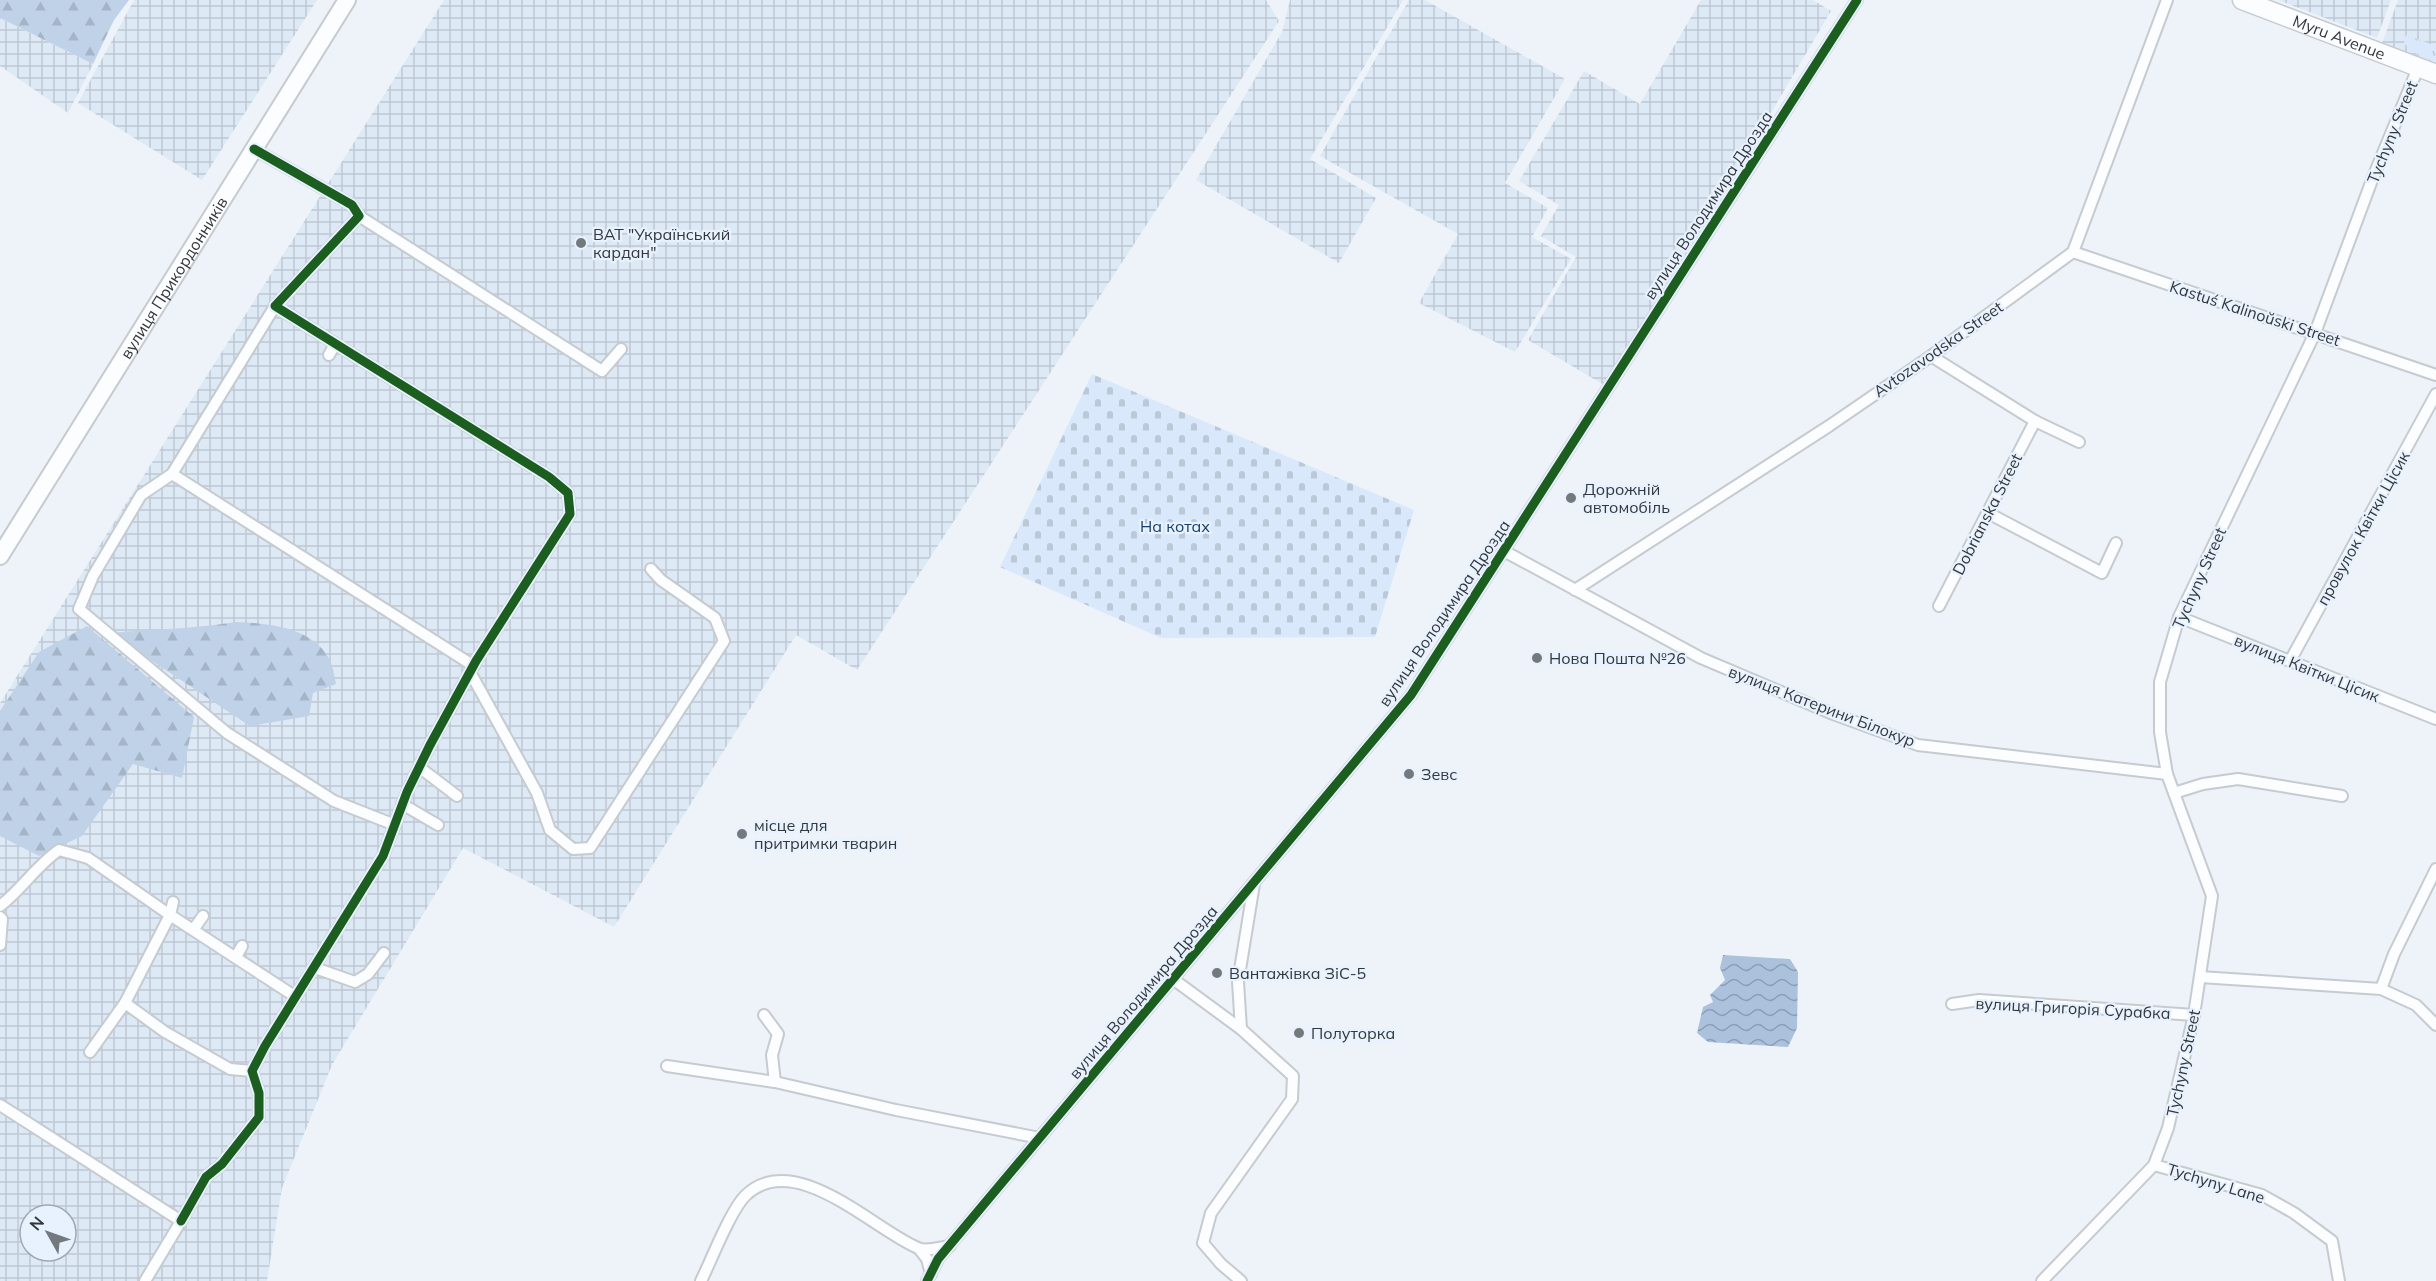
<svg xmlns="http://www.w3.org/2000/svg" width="2436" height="1281" font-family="Mulish,sans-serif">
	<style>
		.industrial { fill: url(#industrial-grid); fill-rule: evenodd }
		.grass { fill: url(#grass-tufts) }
		.forest { fill: url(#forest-firs) }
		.cemetery { fill: url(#cemetery-stones) }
		.water { fill: url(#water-waves) }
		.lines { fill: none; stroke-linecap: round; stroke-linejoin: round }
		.street-casing { stroke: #c6cbd0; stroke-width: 14 }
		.secondary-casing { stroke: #c6cbd0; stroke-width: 20 }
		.primary-casing { stroke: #c6cbd0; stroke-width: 21 }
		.street { stroke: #fcfdfe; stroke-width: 10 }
		.secondary { stroke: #fcfdfe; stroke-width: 16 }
		.primary { stroke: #fcfdfe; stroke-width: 18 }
		.cycleway-casing { stroke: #e8f2fe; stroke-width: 13 }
		.cycleway { stroke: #1b5e20; stroke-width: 9 }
		.poi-dot { fill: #74797e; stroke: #e8f2fe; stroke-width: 2 }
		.labels { text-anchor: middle; stroke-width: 4.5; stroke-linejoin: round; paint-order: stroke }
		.street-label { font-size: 16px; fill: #33373b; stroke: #e8f2fe }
		.poi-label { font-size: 16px; fill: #33373b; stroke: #e8f2fe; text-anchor: start }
		.park-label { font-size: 16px; fill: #18406d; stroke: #e8f2fe }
	</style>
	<defs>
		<pattern id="industrial-grid" width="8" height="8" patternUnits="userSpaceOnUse" patternTransform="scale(1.5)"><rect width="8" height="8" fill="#dee9f6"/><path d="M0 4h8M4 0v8" fill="none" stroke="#bfc8d4"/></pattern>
		<pattern id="grass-tufts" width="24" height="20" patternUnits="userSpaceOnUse" patternTransform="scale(1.5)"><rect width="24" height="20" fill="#d9e9fb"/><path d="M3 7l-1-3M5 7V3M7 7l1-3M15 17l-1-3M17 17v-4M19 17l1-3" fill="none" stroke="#bbc8d8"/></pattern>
		<pattern id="forest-firs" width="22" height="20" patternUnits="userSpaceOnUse" patternTransform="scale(1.5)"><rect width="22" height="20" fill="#bfd2e8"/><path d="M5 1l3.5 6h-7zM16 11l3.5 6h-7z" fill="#a5b5c8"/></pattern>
		<pattern id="cemetery-stones" width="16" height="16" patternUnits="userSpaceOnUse" patternTransform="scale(1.5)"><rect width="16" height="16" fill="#d9e9fb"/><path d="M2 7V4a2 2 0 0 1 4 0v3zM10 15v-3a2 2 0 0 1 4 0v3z" fill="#bbc8d8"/></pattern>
		<pattern id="water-waves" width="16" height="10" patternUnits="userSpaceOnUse" patternTransform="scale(1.5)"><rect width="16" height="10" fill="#abc1dc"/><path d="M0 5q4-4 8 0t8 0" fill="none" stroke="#8c9eb4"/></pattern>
	</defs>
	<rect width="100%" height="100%" fill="#edf3f9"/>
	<g class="industrial">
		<polygon points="134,0 317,0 202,180 78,103"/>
		<path d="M444,0H1266L1279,21L857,670L796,635L614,927L463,848L332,1065L282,1188L267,1281H0V703ZM30,1215H66V1251H30Z"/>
		<polygon points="1290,0 1403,0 1310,159 1376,198 1339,263 1196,180 1282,32"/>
		<polygon points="1409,0 1425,0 1565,79 1505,183 1548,208 1532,237 1571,259 1515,352 1419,303 1458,234 1320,156"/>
		<polygon points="1701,0 1813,0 1831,11 1609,388 1528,340 1576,257 1541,236 1559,205 1519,181 1584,71 1640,104"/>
		<polygon points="2278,0 2391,0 2377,38"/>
		<polygon points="2398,0 2436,0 2436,63 2382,43"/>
		<polygon points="0,18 93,64 68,113 0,66"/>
	</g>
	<polygon class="grass" points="2406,35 2436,46 2436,62 2410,51 2404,42"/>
	<g class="forest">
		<polygon points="0,0 129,0 114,20 93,64 0,18"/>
		<path d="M236,622C266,623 311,627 328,657C333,664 334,676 336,684L313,693L309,716L250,726L110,633C152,629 194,629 236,622Z"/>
		<polygon points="87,626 194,717 182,778 133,764 82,836 39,856 0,836 0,711 39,652"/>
	</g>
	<polygon class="cemetery" points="1092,374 1414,510 1375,637 1161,638 1000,567"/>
	<polygon class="water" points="1723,955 1790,959 1798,972 1797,1028 1788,1047 1708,1042 1697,1033 1703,1007 1713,1002 1710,995 1725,980 1720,968"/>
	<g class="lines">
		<defs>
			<g id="street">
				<polyline points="359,216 602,371 621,349"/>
				<polyline points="2073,252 2436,375"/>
				<polyline points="275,306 172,474 474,666"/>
				<polyline points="329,355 335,344"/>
				<polyline points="1931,356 2035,421 2079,442"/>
				<polyline points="172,474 141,495 93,576 79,609 227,733 334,801 395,825"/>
				<polyline points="1988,513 2102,573 2116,543"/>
				<polyline points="1504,551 1701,658 1833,714 1918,745 2167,774"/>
				<polyline points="1575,590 1829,426 1931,356 2073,252 2167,0"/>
				<polyline points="1939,606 2035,421"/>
				<polyline points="2179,617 2436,719"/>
				<polyline points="2290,661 2436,394"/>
				<polyline points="470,672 537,793 550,830 573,849 590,848 724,641 715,618 661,580 651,569"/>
				<polyline points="419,767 457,796"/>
				<polyline points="2174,793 2203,784 2238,779 2342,796"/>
				<polyline points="402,804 438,825"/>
				<polyline points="173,902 170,915 296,997"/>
				<path d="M0,906C22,889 36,866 59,850L88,858L170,915L125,1003L90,1052"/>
				<polyline points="0,917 2,919 0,945"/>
				<polyline points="193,930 203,916"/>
				<polyline points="236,957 242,946"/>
				<polyline points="315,968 355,982 368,974 384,953"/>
				<polyline points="2200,977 2381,989 2394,954 2436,869"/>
				<polyline points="1173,979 1241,1029 1293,1076 1292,1099 1211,1213 1203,1243 1221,1264 1241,1281"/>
				<polyline points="2381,989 2416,1005 2436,1025"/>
				<polyline points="125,1003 165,1032 230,1069 252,1071"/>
				<polyline points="1952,1004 1979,1000 2194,1015"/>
				<polyline points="764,1015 778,1034 772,1055 775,1082"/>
				<polyline points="1241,1029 1238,982 1254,884"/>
				<polyline points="667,1066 775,1082 896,1110 1040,1138"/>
				<polyline points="0,1105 181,1221 145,1281"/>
				<polyline points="2154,1165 2262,1195 2294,1213 2332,1241 2339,1281"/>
				<polyline points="181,1221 206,1177 222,1164 259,1117 259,1093 252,1071 265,1046 383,856 407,792 430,745 476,661 570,514 568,493 549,477 275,306 359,216 352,205 254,149"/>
				<polyline points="920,1250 927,1259 931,1274"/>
				<path d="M701,1281C711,1261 731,1209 746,1195C795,1149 873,1229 918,1248C926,1252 941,1247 950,1246"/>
				<polyline points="927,1281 938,1259 1411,695 1857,0"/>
				<polyline points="2042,1281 2154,1165 2168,1128 2194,1015 2212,896 2167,774 2160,732 2160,682 2179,617 2315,333 2372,180 2418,68"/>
			</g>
			<g id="secondary">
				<path id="s1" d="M0,556L347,0"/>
			</g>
			<g id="primary">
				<path id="s2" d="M2242,0L2436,74"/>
			</g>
		</defs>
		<use href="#street" class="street-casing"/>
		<use href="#secondary" class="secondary-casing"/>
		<use href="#primary" class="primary-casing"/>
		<use href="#street" class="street"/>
		<use href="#secondary" class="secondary"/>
		<use href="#primary" class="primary"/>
		<defs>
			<g id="cycleway">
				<polyline points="181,1221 206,1177 222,1164 259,1117 259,1093 252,1071 265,1046 383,856 407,792 430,745 476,661 570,514 568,493 549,477 275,306 359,216 352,205 254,149"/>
				<polyline points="927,1281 938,1259 1411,695 1857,0"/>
			</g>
		</defs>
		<use href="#cycleway" class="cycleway-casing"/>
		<use href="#cycleway" class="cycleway"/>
	</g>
	<g class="poi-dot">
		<circle cx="581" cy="243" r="6"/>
		<circle cx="1571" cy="498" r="6"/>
		<circle cx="1537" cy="658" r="6"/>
		<circle cx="1409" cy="774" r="6"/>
		<circle cx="742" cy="834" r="6"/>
		<circle cx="1217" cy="973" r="6"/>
		<circle cx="1299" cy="1033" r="6"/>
	</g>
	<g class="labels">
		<g class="street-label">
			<text dy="6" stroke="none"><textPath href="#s2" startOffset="104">Myru Avenue</textPath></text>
			<text transform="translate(2392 132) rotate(-68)" y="6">Tychyny Street</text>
			<text transform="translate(1708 205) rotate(-57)" y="6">вулиця Володимира Дрозда</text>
			<text dy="6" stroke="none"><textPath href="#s1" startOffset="328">вулиця Прикордонників</textPath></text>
			<text transform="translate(2255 313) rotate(18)" y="6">Kastuś Kalinoŭski Street</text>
			<text transform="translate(1938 349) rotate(-35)" y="6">Avtozavodska Street</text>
			<text transform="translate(1987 514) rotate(-63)" y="6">Dobrianska Street</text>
			<text transform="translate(2363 528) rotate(-61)" y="6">провулок Квітки Цісик</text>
			<text transform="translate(2199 578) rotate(-66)" y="6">Tychyny Street</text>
			<text transform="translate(1444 613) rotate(-56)" y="6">вулиця Володимира Дрозда</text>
			<text transform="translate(2307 668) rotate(22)" y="6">вулиця Квітки Цісик</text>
			<text transform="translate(1822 706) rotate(21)" y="6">вулиця Катерини Білокур</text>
			<text transform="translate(1143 992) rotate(-50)" y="6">вулиця Володимира Дрозда</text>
			<text transform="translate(2073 1008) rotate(3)" y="6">вулиця Григорія Сурабка</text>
			<text transform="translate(2183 1063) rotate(-78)" y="6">Tychyny Street</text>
			<text transform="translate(2216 1183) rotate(17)" y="6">Tychyny Lane</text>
		</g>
		<g class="poi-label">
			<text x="593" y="240">ВАТ "Український<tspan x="593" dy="18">кардан"</tspan></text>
			<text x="1583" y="495">Дорожній<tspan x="1583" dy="18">автомобіль</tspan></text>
			<text x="1549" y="664">Нова Пошта №26</text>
			<text x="1421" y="780">Зевс</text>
			<text x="754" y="831">місце для<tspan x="754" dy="18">притримки тварин</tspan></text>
			<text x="1229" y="979">Вантажівка ЗіС-5</text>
			<text x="1311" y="1039">Полуторка</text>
		</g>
		<g class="park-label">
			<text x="1175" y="532">На котах</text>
		</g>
	</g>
	<g transform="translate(48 1233) rotate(310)"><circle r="28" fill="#e8f2fe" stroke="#a0a7b0" stroke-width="1.5"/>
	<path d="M0-4.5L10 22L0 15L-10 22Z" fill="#74797e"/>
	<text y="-9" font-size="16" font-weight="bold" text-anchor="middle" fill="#33373b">N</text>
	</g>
</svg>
